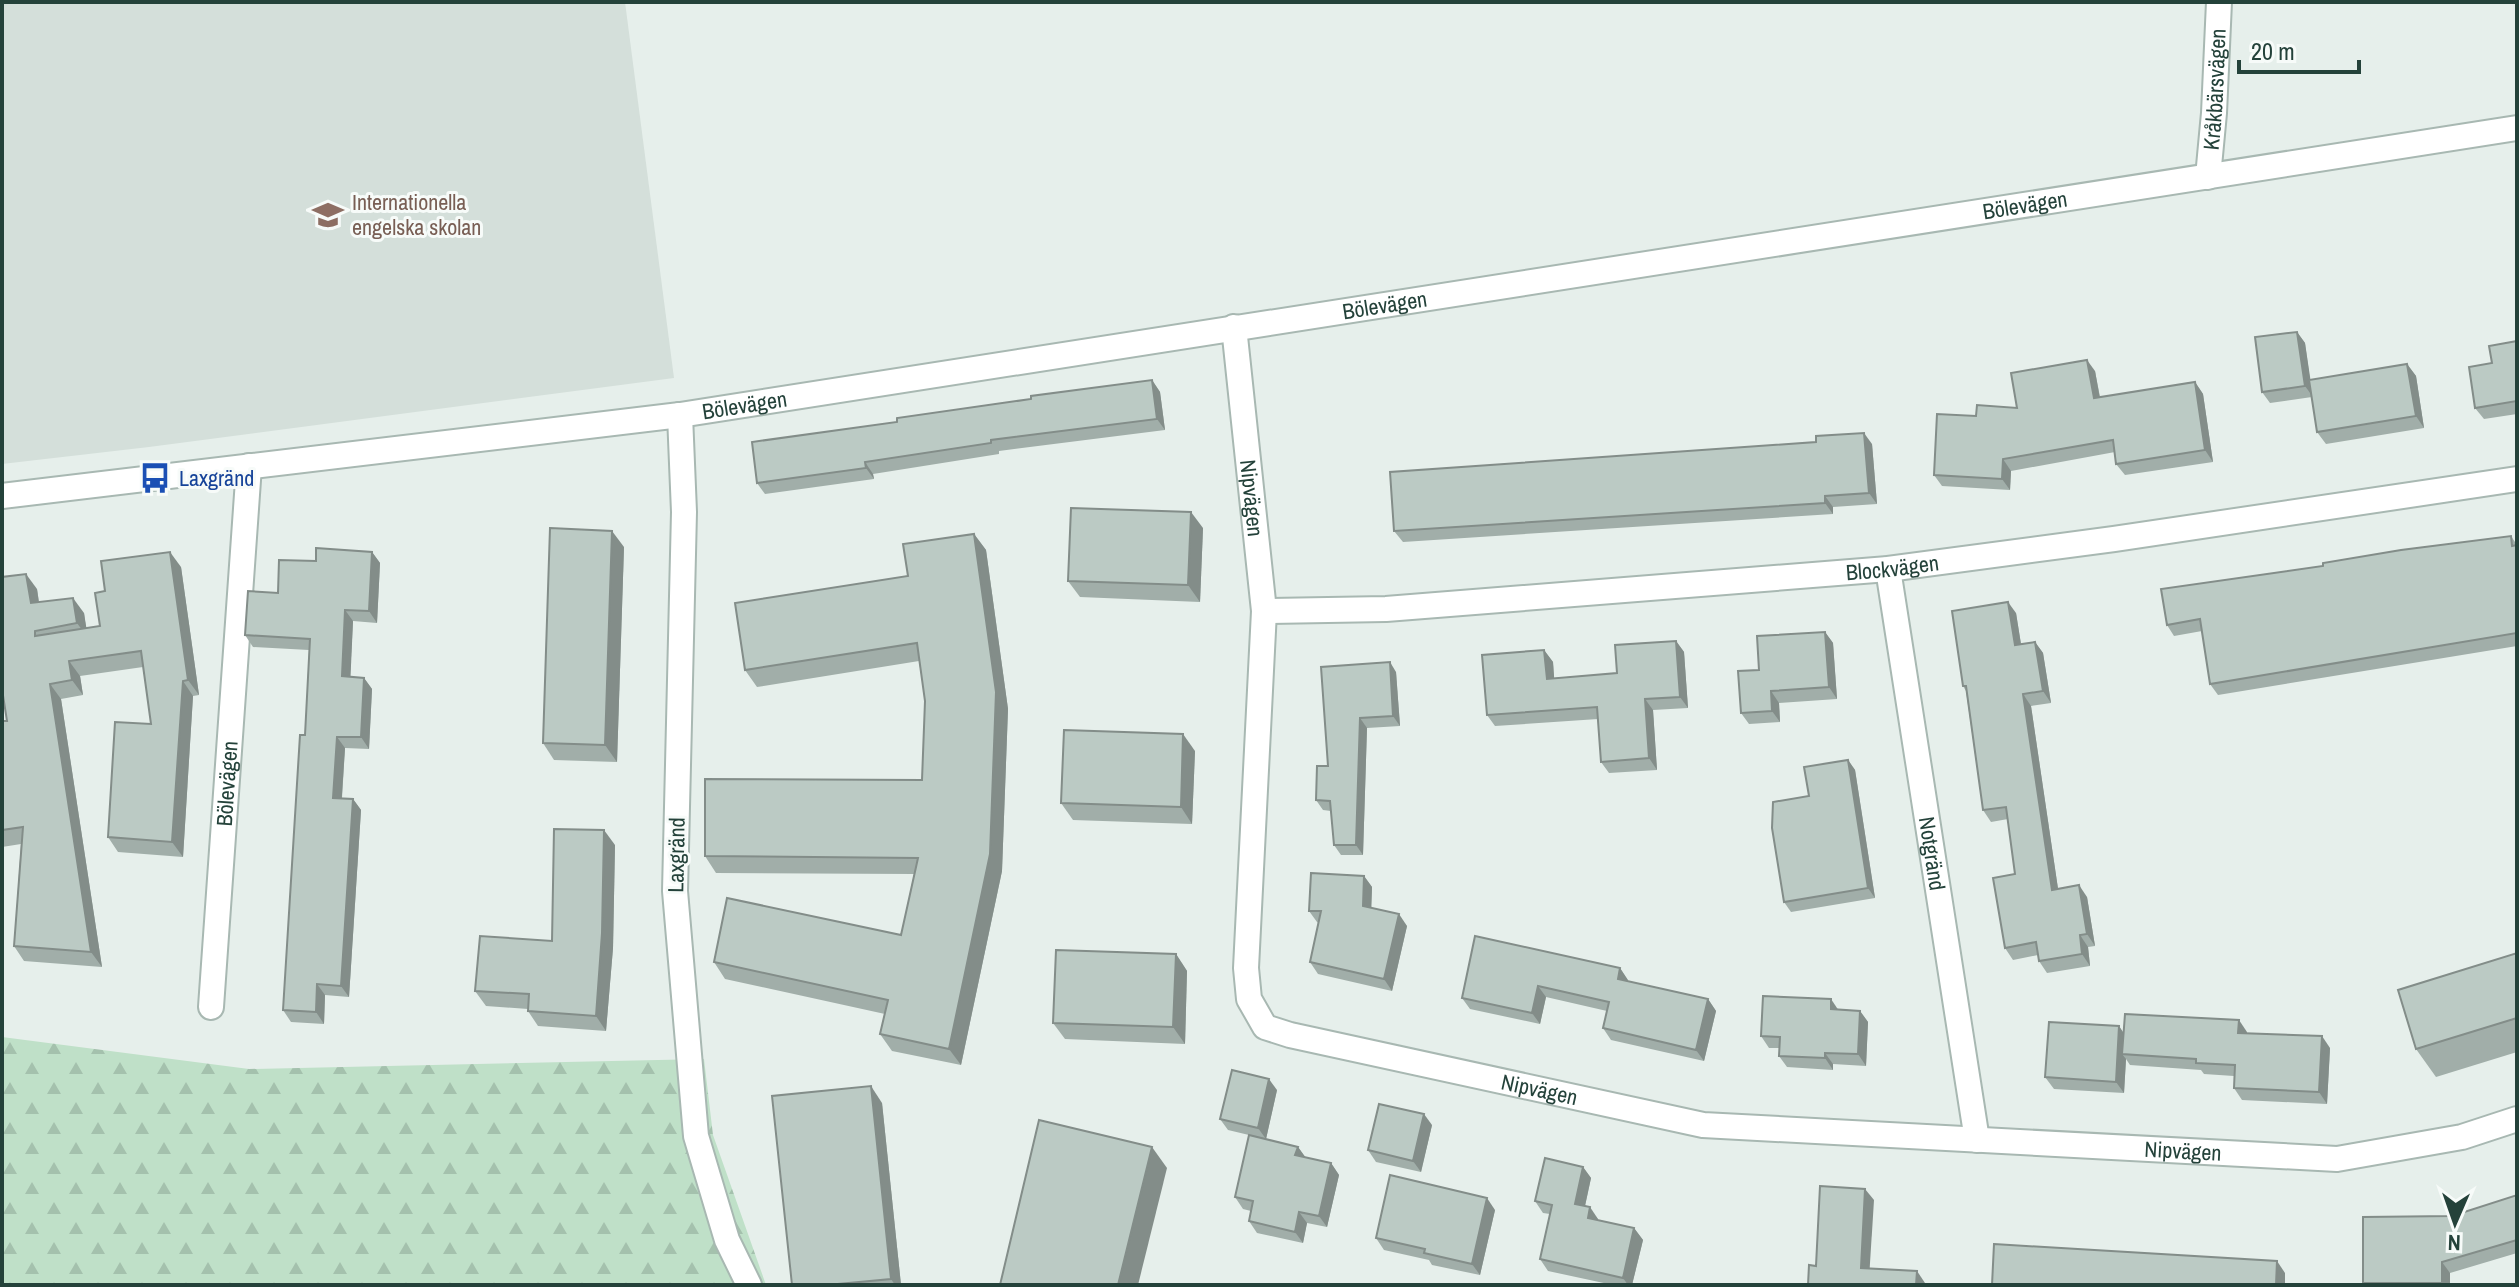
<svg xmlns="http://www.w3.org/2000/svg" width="2519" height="1287" font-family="'Archivo Narrow',sans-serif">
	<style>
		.built { fill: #d4dfda }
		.forest { fill: url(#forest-firs) }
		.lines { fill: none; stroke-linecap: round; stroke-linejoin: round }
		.minor-casing { stroke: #a8b8b2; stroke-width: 28 }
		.tertiary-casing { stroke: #a8b8b2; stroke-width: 28 }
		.minor { stroke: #fff; stroke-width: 24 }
		.tertiary { stroke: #fff; stroke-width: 24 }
		.wall { fill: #a1aea9 }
		.shaded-wall { fill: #838d89 }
		.building { fill: #bbcac4; stroke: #838d89; stroke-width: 2 }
		.labels { text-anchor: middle; stroke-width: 6; stroke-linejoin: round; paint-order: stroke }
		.street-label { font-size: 22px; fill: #24423a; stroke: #f7fbf9 }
		.education-label { font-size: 22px; fill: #785e54; stroke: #f7fbf9; text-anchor: start }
		.transit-label { font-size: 22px; fill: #164399; stroke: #f7fbf9; text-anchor: start }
	</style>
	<defs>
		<pattern id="forest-firs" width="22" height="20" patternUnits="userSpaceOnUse" patternTransform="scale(2)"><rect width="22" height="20" fill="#bfe0c8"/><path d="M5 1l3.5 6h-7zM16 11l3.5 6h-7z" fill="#a4c1ad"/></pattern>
	</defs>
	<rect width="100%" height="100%" fill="#e6efeb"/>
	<polygon class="built" points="2,2 625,2 674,378 149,447 2,464"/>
	<polygon class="forest" points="2,1037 249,1069 704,1059 713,1135 766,1285 2,1285"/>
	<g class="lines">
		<defs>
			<g id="minor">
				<path id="s1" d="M2208,177L2214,113L2219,2"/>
				<path id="s2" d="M1234,327L1264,611L1246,968L1249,999L1265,1027L1290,1035L1703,1125L2337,1159L2462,1137L2517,1119"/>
				<polyline points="680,415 684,512 675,891 696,1136 727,1240 749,1285"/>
				<path id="s3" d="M1888,569L1977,1140"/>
				<path id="s4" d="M1264,611L1386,609L1888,569L2114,539L2517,479"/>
				<path id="s5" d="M211,1007L249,466"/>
			</g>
			<g id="tertiary">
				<path id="s6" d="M2,496L680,415L2517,128"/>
			</g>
		</defs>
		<use href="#minor" class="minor-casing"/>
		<use href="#tertiary" class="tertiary-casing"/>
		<use href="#minor" class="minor"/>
		<use href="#tertiary" class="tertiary"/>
	</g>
	<g class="wall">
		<polygon points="2297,332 2305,343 2310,380 2407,364 2416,376 2424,428 2326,444 2317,432 2312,397 2270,403 2262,392"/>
		<polygon points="2517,341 2517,414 2484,419 2475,408 2492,363"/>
		<polygon points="2095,371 2100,397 2195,382 2203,394 2213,462 2125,475 2116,464 2115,452 2011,471 2010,490 1942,486 1934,475 1976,416 2017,408"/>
		<polygon points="1152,380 1160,392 1165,430 999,451 999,454 873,474 874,479 765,494 757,483 897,422"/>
		<polygon points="1816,442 1872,444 1877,504 1833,507 1833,514 1403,542 1394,531"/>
		<polygon points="1203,528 1200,602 1080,597 1068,581"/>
		<polygon points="974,534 986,550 1008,709 1002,871 961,1065 892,1051 880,1034 885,1014 725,979 714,962 901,935 914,874 716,873 705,856 922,780 925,701 919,661 757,687 745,670 908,576"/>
		<polygon points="2511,536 2517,545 2517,646 2218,695 2210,684 2202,631 2174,636 2167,625 2323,566"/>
		<polygon points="624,547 617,762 554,760 543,743"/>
		<polygon points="372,552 380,563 377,623 353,621 350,677 364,678 372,689 369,749 345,748 342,798 353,799 361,810 349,997 325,995 324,1024 291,1022 283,1010 305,735 309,650 253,647 245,635 278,593 316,561"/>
		<polygon points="181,567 199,695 193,696 183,857 118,852 108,837 151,724 143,667 80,676 83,695 61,699 102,967 24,961 14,946 21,844 2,847 2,721 7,721 37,589 39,602 84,613 86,628 100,626 105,591"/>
		<polygon points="2016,613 2021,644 2035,642 2043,653 2051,703 2031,706 2058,889 2087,897 2095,946 2088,947 2090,966 2047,973 2039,961 2038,955 2013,960 2005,948 2015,874 2008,819 1991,822 1983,810 1966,691 1963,686"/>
		<polygon points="1825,632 1833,643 1837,699 1779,703 1780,722 1749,724 1741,713 1759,670"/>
		<polygon points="1676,641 1684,652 1688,708 1653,710 1657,770 1609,773 1601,762 1598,719 1495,726 1487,715 1544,650 1553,662 1554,678 1617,673"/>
		<polygon points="1321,667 1396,672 1400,726 1367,728 1363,855 1341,855 1334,845 1331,811 1323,810 1316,800 1328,766"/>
		<polygon points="1195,751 1192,824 1073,820 1061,803"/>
		<polygon points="1848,760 1855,770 1875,898 1791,912 1784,902 1809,796"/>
		<polygon points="615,845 613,948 606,1031 538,1026 528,1011 528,1009 486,1006 475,991 552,941"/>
		<polygon points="1364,876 1372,887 1371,908 1407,926 1392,991 1318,974 1310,962 1319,923 1317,922 1309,911"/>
		<polygon points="2517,953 2517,1052 2436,1077 2416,1049"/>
		<polygon points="1176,954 1187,971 1185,1044 1065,1039 1053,1023"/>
		<polygon points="1620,968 1628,981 1708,999 1716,1011 1704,1061 1611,1040 1603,1028 1607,1011 1546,997 1540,1024 1470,1009 1462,998"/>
		<polygon points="1837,1009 1860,1011 1868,1022 1866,1066 1833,1064 1833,1070 1787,1067 1779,1056 1779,1048 1769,1048 1761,1036"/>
		<polygon points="2119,1026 2123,1033 2247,1032 2247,1033 2330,1048 2327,1104 2242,1100 2234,1088 2234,1076 2204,1074 2201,1070 2130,1065 2126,1059 2124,1093 2054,1089 2045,1077"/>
		<polygon points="1277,1090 1266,1139 1298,1147 1305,1157 1331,1163 1339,1175 1327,1227 1307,1223 1303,1243 1257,1233 1249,1221 1251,1211 1243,1209 1235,1197 1249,1135 1228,1130 1220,1119"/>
		<polygon points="882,1103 901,1285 792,1285"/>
		<polygon points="1432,1125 1421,1172 1376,1162 1368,1150"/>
		<polygon points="1583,1167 1591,1178 1585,1206 1598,1219 1598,1220 1634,1228 1643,1240 1632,1285 1613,1285 1548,1271 1540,1259 1550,1214 1543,1213 1535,1201"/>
		<polygon points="2517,1195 2517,1253 2450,1273 2450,1285 2365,1285 2363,1283 2452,1216"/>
		<polygon points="1495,1210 1480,1275 1432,1265 1429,1260 1384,1250 1376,1238"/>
	</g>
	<g class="shaded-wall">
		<polygon points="2297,332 2305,343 2313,397 2305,386"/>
		<polygon points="2087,360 2095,371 2102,410 2094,398"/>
		<polygon points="2407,364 2416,376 2424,428 2416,416"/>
		<polygon points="1152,380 1160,392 1165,430 1157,419"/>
		<polygon points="2195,382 2203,394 2213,462 2205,450"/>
		<polygon points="1864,433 1872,444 1877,504 1869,493"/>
		<polygon points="2003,459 2011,471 2010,490 2002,479"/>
		<polygon points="865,462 873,474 874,479 866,468"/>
		<polygon points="1825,496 1833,507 1833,514 1825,503"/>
		<polygon points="1191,512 1203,528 1200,602 1188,585"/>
		<polygon points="612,531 624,547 617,762 605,745"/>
		<polygon points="974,534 986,550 1008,709 1002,871 961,1065 949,1049"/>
		<polygon points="170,552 181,567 199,695 188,680"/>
		<polygon points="372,552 380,563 377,623 369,611"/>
		<polygon points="26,574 37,589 41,618 31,603"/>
		<polygon points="73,598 84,613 88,638 77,623"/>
		<polygon points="2008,602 2016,613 2023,657 2015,645"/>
		<polygon points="345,610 353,621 350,688 342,676"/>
		<polygon points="1825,632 1833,643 1837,699 1829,687"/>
		<polygon points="1676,641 1684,652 1688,708 1680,697"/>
		<polygon points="2035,642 2043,653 2051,703 2043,691"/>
		<polygon points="1544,650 1553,662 1555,690 1547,679"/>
		<polygon points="69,661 80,676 83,695 72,680"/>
		<polygon points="1390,662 1396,672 1400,726 1393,716"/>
		<polygon points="364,678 372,689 369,749 361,737"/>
		<polygon points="183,681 193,696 183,857 172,842"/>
		<polygon points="50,684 61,699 102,967 91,952"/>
		<polygon points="1771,691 1779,703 1780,722 1772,711"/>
		<polygon points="2023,694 2031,706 2060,902 2052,890"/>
		<polygon points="1645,699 1653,710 1657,770 1649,758"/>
		<polygon points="1360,718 1367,728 1363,855 1356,845"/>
		<polygon points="1183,734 1195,751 1192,824 1181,807"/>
		<polygon points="337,737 345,748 341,809 333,798"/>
		<polygon points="1848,760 1855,770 1875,898 1868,888"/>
		<polygon points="353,799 361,810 349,997 341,986"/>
		<polygon points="604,830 615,845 613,948 606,1031 596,1016"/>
		<polygon points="1364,876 1372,887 1371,918 1363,906"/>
		<polygon points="2079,885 2087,897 2095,946 2087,934"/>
		<polygon points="1399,914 1407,926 1392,991 1384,979"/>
		<polygon points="2080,935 2088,947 2090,966 2082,954"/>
		<polygon points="1176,954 1187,971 1185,1044 1173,1027"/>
		<polygon points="1620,968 1628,980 1626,990 1618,979"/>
		<polygon points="317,984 325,995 324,1024 316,1012"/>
		<polygon points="1538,986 1546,997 1540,1024 1532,1013"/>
		<polygon points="1708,999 1716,1011 1704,1061 1696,1050"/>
		<polygon points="1831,999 1839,1011 1831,1009"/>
		<polygon points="1860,1011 1868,1022 1866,1066 1858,1054"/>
		<polygon points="2239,1020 2247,1032 2246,1044 2238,1033"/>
		<polygon points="2119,1026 2127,1038 2122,1054 2126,1059 2124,1093 2116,1082"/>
		<polygon points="2322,1036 2330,1048 2327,1104 2319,1092"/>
		<polygon points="1825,1053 1833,1064 1833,1070 1825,1058"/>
		<polygon points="1269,1079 1277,1090 1266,1139 1258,1128"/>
		<polygon points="871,1086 882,1103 901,1285 895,1285 891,1279"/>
		<polygon points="1424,1114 1432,1125 1421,1172 1413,1161"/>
		<polygon points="1152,1147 1167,1168 1138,1285 1118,1285"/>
		<polygon points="1298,1147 1306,1158 1295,1155"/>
		<polygon points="1331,1163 1339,1175 1327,1227 1319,1216"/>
		<polygon points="1583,1167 1591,1178 1583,1215 1575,1204"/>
		<polygon points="1865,1189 1874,1200 1869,1279 1861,1268"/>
		<polygon points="1487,1198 1495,1210 1480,1275 1472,1264"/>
		<polygon points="1590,1207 1598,1219 1596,1229 1588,1218"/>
		<polygon points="1299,1212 1307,1223 1303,1243 1295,1232"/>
		<polygon points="1634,1228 1643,1240 1632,1285 1628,1285 1623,1278"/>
		<polygon points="2277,1261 2285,1273 2285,1285 2276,1285"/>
		<polygon points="2442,1262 2450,1273 2450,1285 2444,1285 2442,1283"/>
		<polygon points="1917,1271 1925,1283 1925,1285 1916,1285"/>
	</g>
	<g class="building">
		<polygon points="2297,332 2305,386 2262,392 2255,337"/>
		<polygon points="2517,341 2517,401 2475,408 2469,367 2492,363 2489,346"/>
		<polygon points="2087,360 2094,398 2195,382 2205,450 2116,464 2113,440 2003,459 2002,479 1934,475 1937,414 1976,416 1977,405 2017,408 2011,373"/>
		<polygon points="2407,364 2416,416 2317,432 2309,380"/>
		<polygon points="1152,380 1157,419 991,440 991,443 865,462 866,468 757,483 752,442 897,422 897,418 1031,399 1031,396"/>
		<polygon points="1864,433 1869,493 1825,496 1825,503 1394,531 1390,472 1816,442 1816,436"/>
		<polygon points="1071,508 1191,512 1188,585 1068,581"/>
		<polygon points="550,528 612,531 605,745 543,743"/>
		<polygon points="974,534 996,692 990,854 949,1049 880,1034 888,1000 714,962 727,898 901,935 918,858 705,856 705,779 922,780 925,701 917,643 745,670 735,603 908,576 903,544"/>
		<polygon points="2511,536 2512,546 2517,545 2517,633 2210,684 2200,619 2167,625 2161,589 2323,566 2323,563 2401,550"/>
		<polygon points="316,548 372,552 369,611 345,610 342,676 364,678 361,737 337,737 333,798 353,799 341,986 317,984 316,1012 283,1010 300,735 305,735 310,639 245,635 248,591 278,593 279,560 316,561"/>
		<polygon points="170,552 188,680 183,681 172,842 108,837 115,722 151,724 141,651 69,661 72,680 50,684 91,952 14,946 23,827 2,830 2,721 7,721 2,689 2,577 26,574 31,603 73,598 77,623 35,631 35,636 100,626 95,593 105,591 101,561"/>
		<polygon points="2008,602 2015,645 2035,642 2043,691 2023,694 2052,890 2079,885 2087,934 2080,935 2082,954 2039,961 2036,942 2005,948 1993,878 2015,874 2006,807 1983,810 1966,686 1963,686 1952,611"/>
		<polygon points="1825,632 1829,687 1771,691 1772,711 1741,713 1738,671 1759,670 1757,636"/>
		<polygon points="1676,641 1680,697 1645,699 1649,758 1601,762 1597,707 1487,715 1482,655 1544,650 1547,679 1617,673 1615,645"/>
		<polygon points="1390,662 1393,716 1360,718 1356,845 1334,845 1330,801 1316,800 1317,766 1328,766 1321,667"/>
		<polygon points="1064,730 1183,734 1181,807 1061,803"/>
		<polygon points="1848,760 1868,888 1784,902 1772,828 1773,802 1809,796 1804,767"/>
		<polygon points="554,829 604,830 602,933 596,1016 528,1011 529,994 475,991 480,936 552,941"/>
		<polygon points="1311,873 1364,876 1363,906 1399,914 1384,979 1310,962 1321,911 1309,911"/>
		<polygon points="1475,936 1620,968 1618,979 1708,999 1696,1050 1603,1028 1609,1002 1538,986 1532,1013 1462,998"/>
		<polygon points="1056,950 1176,954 1173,1027 1053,1023"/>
		<polygon points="2517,953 2517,1018 2416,1049 2398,990"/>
		<polygon points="1763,996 1831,999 1831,1009 1860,1011 1858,1054 1825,1053 1825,1058 1779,1056 1780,1037 1761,1036"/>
		<polygon points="2125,1014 2239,1020 2238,1033 2322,1036 2319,1092 2234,1088 2235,1065 2196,1063 2196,1059 2122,1054"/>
		<polygon points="2049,1022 2119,1026 2116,1082 2045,1077"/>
		<polygon points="1232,1070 1269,1079 1258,1128 1220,1119"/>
		<polygon points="871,1086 891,1279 827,1285 792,1285 772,1096"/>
		<polygon points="1379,1104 1424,1114 1413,1161 1368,1150"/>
		<polygon points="1039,1120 1152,1147 1118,1285 1000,1285"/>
		<polygon points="1249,1135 1298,1147 1295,1155 1331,1163 1319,1216 1299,1212 1295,1232 1249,1221 1253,1201 1235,1197"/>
		<polygon points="1545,1158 1583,1167 1575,1204 1590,1207 1588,1218 1634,1228 1623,1278 1540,1259 1552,1205 1535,1201"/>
		<polygon points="1390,1175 1487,1198 1472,1264 1424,1253 1425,1249 1376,1238"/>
		<polygon points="1820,1186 1865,1189 1861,1268 1917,1271 1916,1285 1808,1285 1809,1265 1816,1266"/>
		<polygon points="2517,1195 2517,1240 2442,1262 2442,1283 2363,1283 2363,1217 2452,1216"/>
		<polygon points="1994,1244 2277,1261 2276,1285 1992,1285"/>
	</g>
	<defs>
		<symbol id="school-bare" viewBox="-9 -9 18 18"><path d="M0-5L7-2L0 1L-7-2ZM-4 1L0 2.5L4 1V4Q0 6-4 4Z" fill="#8d6e63" stroke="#f7fbf9" stroke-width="2.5" paint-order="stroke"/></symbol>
		<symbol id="bus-bare" viewBox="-9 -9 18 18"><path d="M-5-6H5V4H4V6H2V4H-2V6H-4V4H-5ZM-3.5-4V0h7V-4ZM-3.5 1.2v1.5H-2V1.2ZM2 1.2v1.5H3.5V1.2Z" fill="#1a4fb4" stroke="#f7fbf9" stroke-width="2.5" paint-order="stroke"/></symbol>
	</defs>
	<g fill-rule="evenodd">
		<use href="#school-bare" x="306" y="193" width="44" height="44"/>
		<use href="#bus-bare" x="133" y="456" width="44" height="44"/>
	</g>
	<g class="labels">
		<g class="street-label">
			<text dy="8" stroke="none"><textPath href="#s1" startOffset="88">Kråkbärsvägen</textPath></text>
			<text dy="8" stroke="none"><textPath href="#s6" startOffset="2044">Bölevägen</textPath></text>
			<text dy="8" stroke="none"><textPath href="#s6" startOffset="1396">Bölevägen</textPath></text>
			<text dy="8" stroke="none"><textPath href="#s6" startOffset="748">Bölevägen</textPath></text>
			<text dy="8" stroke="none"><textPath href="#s2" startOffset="172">Nipvägen</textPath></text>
			<text dy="8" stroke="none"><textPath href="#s4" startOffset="630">Blockvägen</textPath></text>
			<text dy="8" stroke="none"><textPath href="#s5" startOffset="224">Bölevägen</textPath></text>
			<text transform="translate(676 855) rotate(-89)" y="8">Laxgränd</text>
			<text dy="8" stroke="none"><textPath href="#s3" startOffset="288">Notgränd</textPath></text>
			<text dy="8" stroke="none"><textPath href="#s2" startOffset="988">Nipvägen</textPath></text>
			<text dy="8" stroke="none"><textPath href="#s2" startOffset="1636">Nipvägen</textPath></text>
		</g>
		<g class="education-label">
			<text x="352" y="210">Internationella<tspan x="352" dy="25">engelska skolan</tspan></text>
		</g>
		<g class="transit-label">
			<text x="179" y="486">Laxgränd</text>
		</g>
	</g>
	<rect width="2519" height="1287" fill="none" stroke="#24423a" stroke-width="8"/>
	<g transform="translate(2455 1223) rotate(182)" stroke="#f7fbf9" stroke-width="6" paint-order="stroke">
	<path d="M0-6L14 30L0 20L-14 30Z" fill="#24423a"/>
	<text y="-12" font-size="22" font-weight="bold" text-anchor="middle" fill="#24423a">N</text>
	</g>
	<path d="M2239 60v12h120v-12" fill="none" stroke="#24423a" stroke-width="4"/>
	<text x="2251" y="60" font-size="24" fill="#24423a" stroke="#f7fbf9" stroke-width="6" paint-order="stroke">20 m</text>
</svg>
